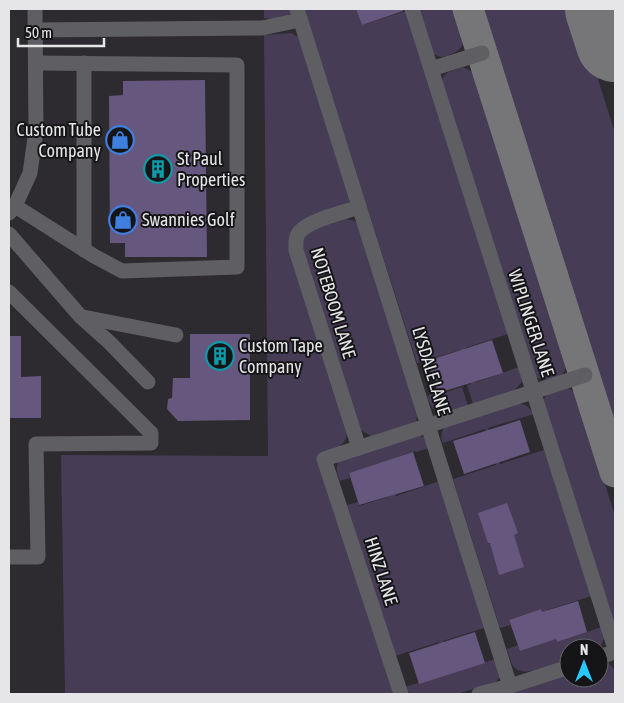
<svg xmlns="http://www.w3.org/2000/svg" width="624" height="703" font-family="'Asap Condensed',sans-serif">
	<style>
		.green { fill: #463c56 }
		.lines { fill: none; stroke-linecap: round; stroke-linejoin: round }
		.taxiway { stroke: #767678; stroke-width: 31 }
		.runway { stroke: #767678; stroke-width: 78 }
		.building { fill: #66577e }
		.minor { stroke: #5f5e62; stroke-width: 15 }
		.labels { text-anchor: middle; stroke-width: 4; stroke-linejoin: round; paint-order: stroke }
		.poi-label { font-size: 18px; fill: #e6e6e8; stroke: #151416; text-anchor: start }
		.street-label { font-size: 18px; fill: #e6e6e8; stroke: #151416 }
	</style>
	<rect width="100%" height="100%" fill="#2d2b2f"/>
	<g class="green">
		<path d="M264,9H291L292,12C286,22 275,19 264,18Z"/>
		<polygon points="304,9 356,9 362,25 406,11 508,334 465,348 476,382 519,367 522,382 514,391 473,404 467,385 471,384 460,350 417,363"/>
		<path d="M417,9H455C460,27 474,47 449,55C442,58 438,57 431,52Z"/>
		<polygon points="478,9 576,9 615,133 615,442"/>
		<path d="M291,33L300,38L350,194L349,202L341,209L296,229L347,430C347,449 334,447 319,453L395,694H65L61,455L268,456L264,35Z"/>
		<path d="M463,67L475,73L567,363C563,382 550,382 534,377L441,83C444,71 453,71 463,67Z"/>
		<path d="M346,219L355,221L361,228L418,413L416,421L410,424L371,436L359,429L301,242C310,227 330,225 346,219Z"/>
		<path d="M462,387L468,406C447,413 436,423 427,396L437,393L438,395Z"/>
		<polygon points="563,387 570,389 577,395 615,516 615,633 543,400 548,393"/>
		<path d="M519,403L527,406L534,414L488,428L500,464L544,450L592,596L547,610L557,642L602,627C604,636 605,641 599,648H569V659C556,663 524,679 514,667C510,662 509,654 507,649L518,645L520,651L552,640L541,609L509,620L510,625L500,628L453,479L496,465L485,429L443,443C440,436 441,432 445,426Z"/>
		<path d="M420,436L426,438L430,448L416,452L415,451L384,462L396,496L440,481L487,627L443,641L453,672L496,659L500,677L496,682L457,694H410L405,687L449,673L439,642L395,656L347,505L358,502L359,506L388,497L378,464L349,473L350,478L340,481C337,474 335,468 339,461Z"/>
		<polygon points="602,662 608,663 615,670 615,694 499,694 569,673 569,678 599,678 599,663"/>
	</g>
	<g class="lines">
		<polyline class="taxiway" points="468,9 615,472"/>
		<polyline class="runway" points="604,9 615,43"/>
	</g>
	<g class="building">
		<polygon points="356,9 403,9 403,11 362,25"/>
		<polygon points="205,80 207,257 125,257 125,243 110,243 109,96 123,95 123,81"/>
		<polygon points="190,334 250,334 250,420 178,421 167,409 168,399 172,398 173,378 190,378"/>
		<polygon points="9,336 21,336 21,377 41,376 41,418 9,418"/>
		<polygon points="492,340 503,373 438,393 427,361"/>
		<polygon points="520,420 530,452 464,474 453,441"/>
		<polygon points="413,452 424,486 359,505 349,473"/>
		<polygon points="507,503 518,533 514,535 524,567 499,575 490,543 488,543 478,513"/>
		<polygon points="578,601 587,632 557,642 556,639 520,651 509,620 541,609 542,612"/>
		<polygon points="475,632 485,663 419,684 409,653"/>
	</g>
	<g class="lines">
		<g class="minor">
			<polyline points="297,9 510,686 569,667"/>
			<polyline points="412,9 615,649"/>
			<polyline points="35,30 262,28 300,20"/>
			<polyline points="431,69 482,53"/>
			<polyline points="15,206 94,256 122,271 237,267 237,65 36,63"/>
			<path d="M359,207C343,213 307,220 298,234C295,239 296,244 296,250L359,448"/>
			<polyline points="9,213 15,206 30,173 36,131 35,9"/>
			<polyline points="9,234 81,317 109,342 148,382"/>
			<polyline points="84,250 84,63"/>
			<polyline points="9,292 151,433 151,443 36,444 38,557 9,557"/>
			<polyline points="83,317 176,335"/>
			<polyline points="599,657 615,652"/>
			<polyline points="401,694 324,459 585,375"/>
			<polyline points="479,694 510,686"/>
		</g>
	</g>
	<defs>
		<symbol id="shop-ring" viewBox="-11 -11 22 22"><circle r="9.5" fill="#151416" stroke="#3f7fe0" stroke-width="1.5"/><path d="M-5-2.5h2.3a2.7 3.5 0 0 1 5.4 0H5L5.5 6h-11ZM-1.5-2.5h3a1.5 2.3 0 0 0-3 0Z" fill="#3f7fe0"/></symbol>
		<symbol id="building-ring" viewBox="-11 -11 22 22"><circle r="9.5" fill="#151416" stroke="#0f9aa8" stroke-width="1.5"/><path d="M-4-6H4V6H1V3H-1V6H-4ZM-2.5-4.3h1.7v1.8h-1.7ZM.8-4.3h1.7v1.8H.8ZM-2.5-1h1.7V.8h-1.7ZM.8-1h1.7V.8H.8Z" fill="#0f9aa8"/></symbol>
	</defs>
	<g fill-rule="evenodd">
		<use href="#shop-ring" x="104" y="124" width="32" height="32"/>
		<use href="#building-ring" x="142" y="153" width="32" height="32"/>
		<use href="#shop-ring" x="107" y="204" width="32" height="32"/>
		<use href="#building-ring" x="204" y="340" width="32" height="32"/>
	</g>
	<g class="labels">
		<g class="poi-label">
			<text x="101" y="136" text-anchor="end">Custom Tube<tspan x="101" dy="21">Company</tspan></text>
			<text x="177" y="165">St Paul<tspan x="177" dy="21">Properties</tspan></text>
			<text x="142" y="226">Swannies Golf</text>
			<text x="239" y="352">Custom Tape<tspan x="239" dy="21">Company</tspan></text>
		</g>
		<g class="street-label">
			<text transform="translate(333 303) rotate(73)" y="6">NOTEBOOM LANE</text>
			<text transform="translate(531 323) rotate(72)" y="6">WIPLINGER LANE</text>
			<text transform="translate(431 371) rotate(73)" y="6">LYSDALE LANE</text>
			<text transform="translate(381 571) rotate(72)" y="6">HINZ LANE</text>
		</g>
	</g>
	<rect width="624" height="703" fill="none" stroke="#e6e6e8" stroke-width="20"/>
	<g transform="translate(584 663)"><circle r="24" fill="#151416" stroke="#69686a"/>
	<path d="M0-4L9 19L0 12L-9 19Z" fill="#28c8ff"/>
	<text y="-8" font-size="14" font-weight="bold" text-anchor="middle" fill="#e6e6e8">N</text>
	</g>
	<path d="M18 38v8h86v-8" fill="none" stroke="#e6e6e8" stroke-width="2.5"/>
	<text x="25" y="38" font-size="15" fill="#e6e6e8" stroke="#151416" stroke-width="4" paint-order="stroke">50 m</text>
</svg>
